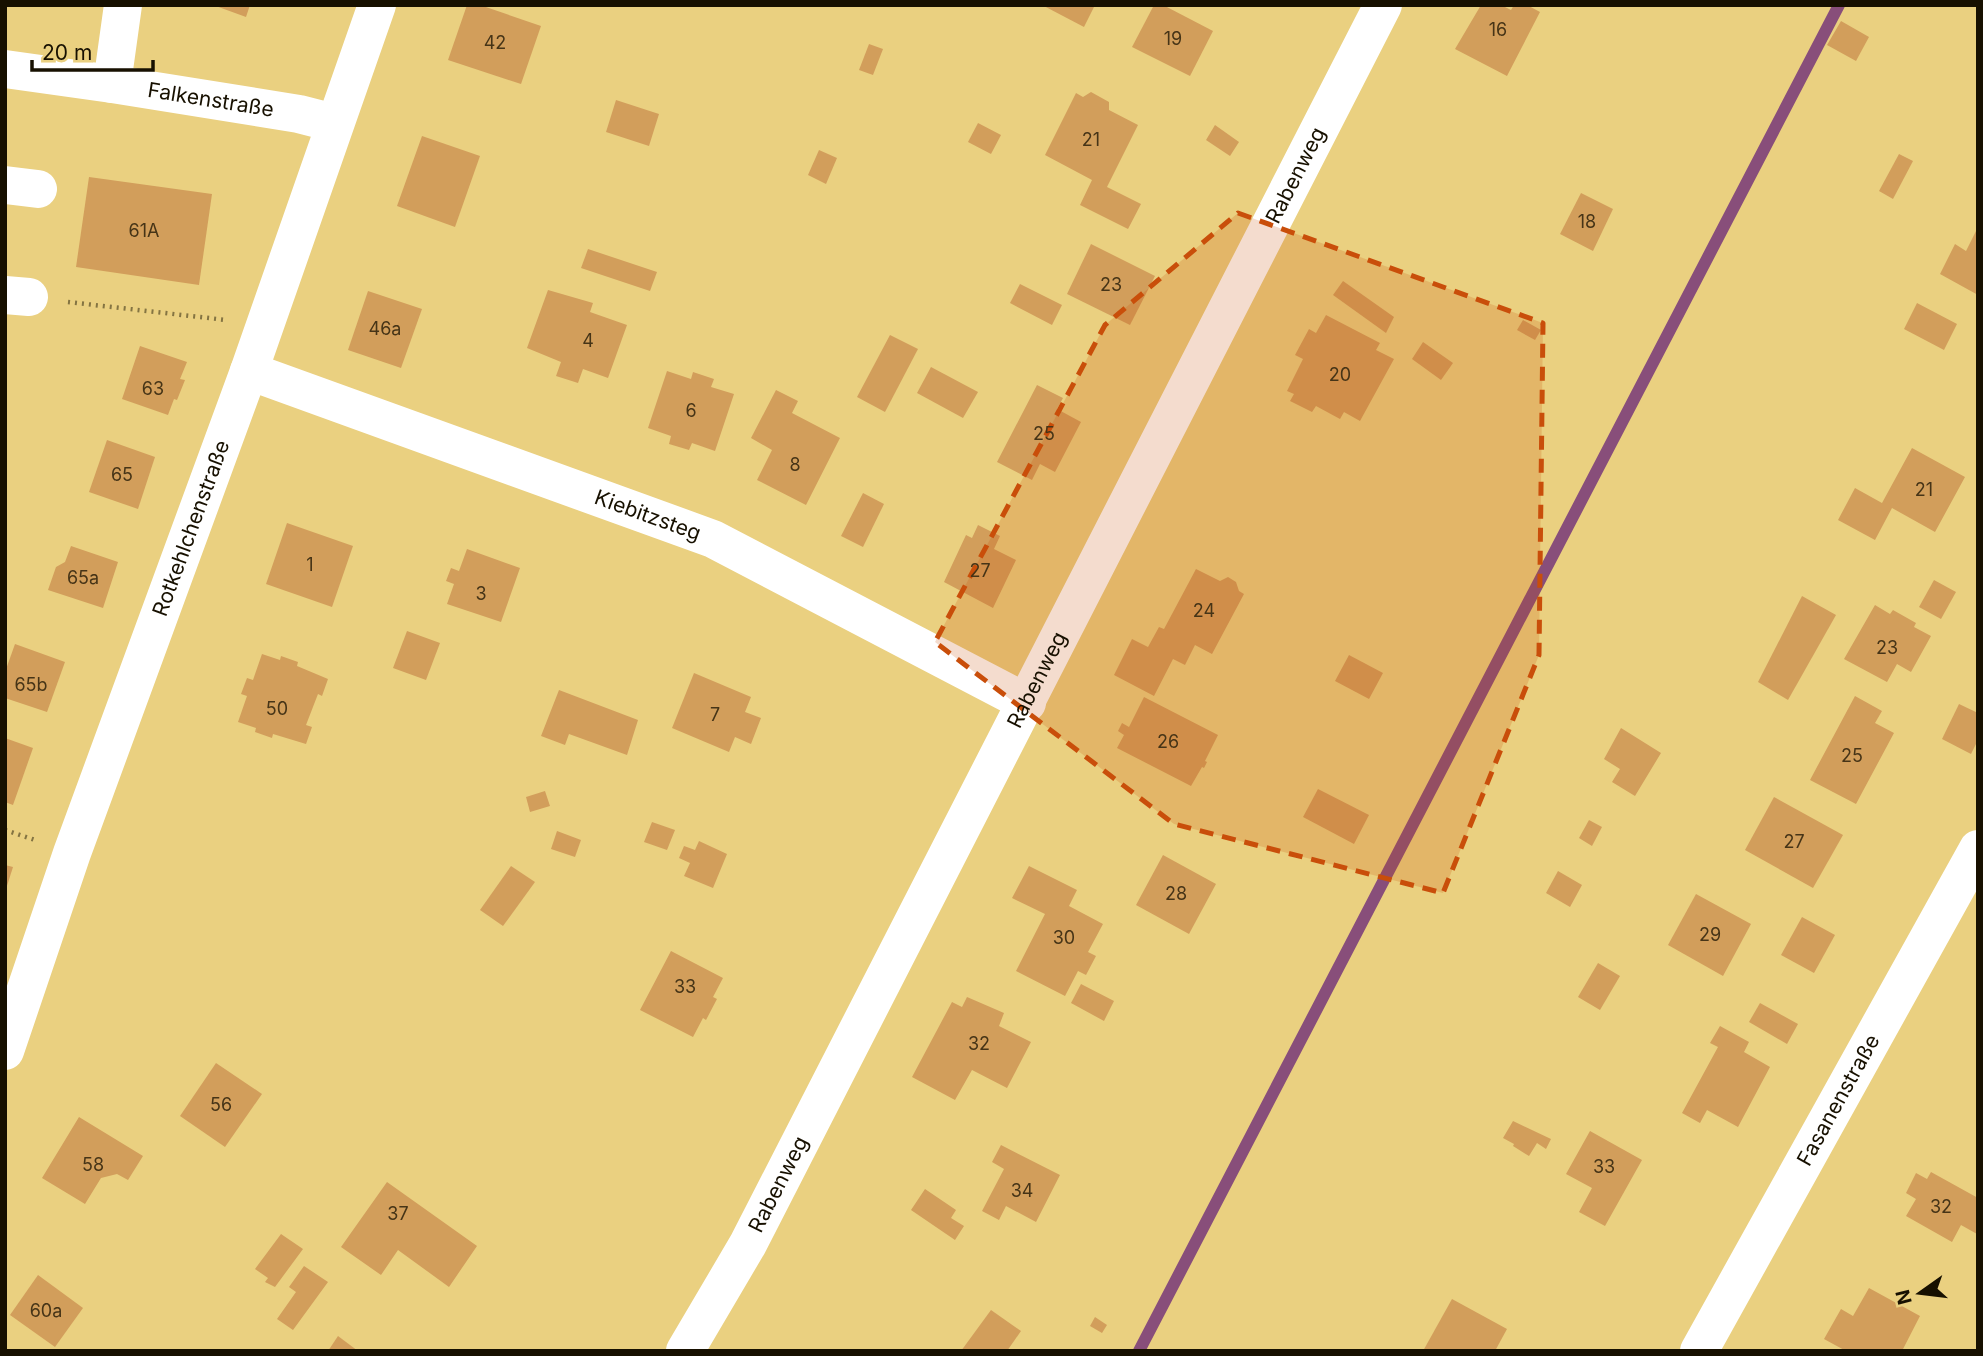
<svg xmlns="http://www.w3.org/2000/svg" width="1983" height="1356" font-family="Inter,sans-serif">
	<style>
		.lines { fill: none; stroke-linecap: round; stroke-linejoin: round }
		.stream { stroke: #884e7a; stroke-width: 12 }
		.building { fill: #d29e5b }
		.path { stroke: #847442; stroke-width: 4.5; stroke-dasharray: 2 5; stroke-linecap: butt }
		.minor { stroke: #fff; stroke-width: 38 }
		.marked { fill: #c94e0a; fill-opacity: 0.2; stroke: #c94e0a; stroke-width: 5; stroke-dasharray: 14 9; stroke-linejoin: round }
		.labels { text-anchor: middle; stroke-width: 5; stroke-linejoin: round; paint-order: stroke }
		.number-label { font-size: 18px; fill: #463417 }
		.street-label { font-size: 21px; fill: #171000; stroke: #ead080 }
	</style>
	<rect width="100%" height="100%" fill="#ead080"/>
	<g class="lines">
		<polyline class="stream" points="1139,1351 1839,5"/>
	</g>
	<g class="building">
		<polygon points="213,5 250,5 246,17"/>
		<polygon points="467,5 480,5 541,26 521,84 448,60"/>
		<polygon points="1042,5 1095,5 1084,27"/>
		<polygon points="1154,5 1163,5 1213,31 1190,76 1132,47"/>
		<polygon points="1481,5 1501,5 1511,10 1514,5 1527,5 1540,12 1507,76 1455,49"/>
		<polygon points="1841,21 1869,37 1856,61 1827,45"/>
		<polygon points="869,44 883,49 873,75 859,70"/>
		<polygon points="1091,92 1109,102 1109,110 1138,125 1107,187 1141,204 1128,229 1080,205 1092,180 1045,155 1076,93 1083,97"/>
		<polygon points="616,100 659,114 649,146 606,132"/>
		<polygon points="978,123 1001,135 991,154 968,142"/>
		<polygon points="1215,125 1239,142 1230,156 1206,140"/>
		<polygon points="422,136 480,156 455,227 397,206"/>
		<polygon points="819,150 837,158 826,184 808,175"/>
		<polygon points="1899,154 1913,161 1893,199 1879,191"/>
		<polygon points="89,177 212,194 199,285 76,267"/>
		<polygon points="1581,193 1613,209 1593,251 1560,234"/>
		<polygon points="1978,227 1978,295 1940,274 1955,244 1966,251"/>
		<polygon points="1091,244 1155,276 1130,325 1067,294"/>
		<polygon points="588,249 657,272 650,291 581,268"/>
		<polygon points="1343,281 1394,317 1386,333 1333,295"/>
		<polygon points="1020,284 1062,305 1052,325 1010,303"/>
		<polygon points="548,290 593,303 590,312 627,325 608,378 583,369 578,383 556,376 561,362 527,348"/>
		<polygon points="368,291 422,309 401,368 348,350"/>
		<polygon points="1917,303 1957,324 1944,350 1904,329"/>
		<polygon points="1326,315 1380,343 1376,350 1394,359 1360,421 1344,412 1340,419 1316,406 1312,412 1290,401 1294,394 1287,391 1303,359 1295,355 1309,329 1316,333"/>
		<polygon points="1523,320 1541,330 1535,340 1517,330"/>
		<polygon points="890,335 918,349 885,412 857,397"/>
		<polygon points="1423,342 1453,363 1441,380 1412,359"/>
		<polygon points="140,346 187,362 180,379 185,380 177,400 174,399 168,415 122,399"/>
		<polygon points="931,367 978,392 963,418 917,393"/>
		<polygon points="667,371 691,379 693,372 714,379 711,387 734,394 715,451 692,443 689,450 669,444 671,436 648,428"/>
		<polygon points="1037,385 1063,398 1057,409 1081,422 1055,472 1040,464 1032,480 997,462"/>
		<polygon points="776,390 798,401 792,413 840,438 806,505 757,480 772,450 751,438"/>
		<polygon points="107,440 155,457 138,509 89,492"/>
		<polygon points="1912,448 1965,477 1935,532 1892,508 1875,540 1838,520 1855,488 1882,503"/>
		<polygon points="863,493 884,504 863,547 841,536"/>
		<polygon points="287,523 353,546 332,607 266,584"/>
		<polygon points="978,525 1000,536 994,549 1016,560 993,608 944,582 966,535 972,538"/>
		<polygon points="71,546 118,562 103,608 48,590 56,567 65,562"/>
		<polygon points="467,549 520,568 501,622 447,604 454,584 446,581 451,568 459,571"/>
		<polygon points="1196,569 1220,581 1228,577 1236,582 1239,591 1244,594 1212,654 1195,645 1185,665 1173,659 1154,696 1114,675 1132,639 1148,647 1159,627 1164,629"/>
		<polygon points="1934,580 1956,592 1941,619 1919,607"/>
		<polygon points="1802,596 1836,615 1788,700 1758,682"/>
		<polygon points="1875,605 1890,614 1893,610 1916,623 1914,627 1931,636 1911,672 1897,664 1887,682 1844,659"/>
		<polygon points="407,631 440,643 426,680 393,668"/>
		<polygon points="15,644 65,662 47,712 5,698 5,672"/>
		<polygon points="262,654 280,660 281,656 298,662 297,666 328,679 322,696 318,694 306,725 312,727 306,744 273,734 272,738 255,732 256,728 238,722 247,696 241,694 247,678 253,680"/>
		<polygon points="1349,655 1383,673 1369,699 1335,681"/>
		<polygon points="694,673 751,697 745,712 761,718 751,744 735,737 729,752 672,728"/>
		<polygon points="559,690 638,720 627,755 569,734 565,745 541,736"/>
		<polygon points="1855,696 1882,711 1875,723 1894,733 1856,804 1810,780"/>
		<polygon points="1144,697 1218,735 1205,761 1207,762 1204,768 1202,767 1191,786 1117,748 1124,735 1118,731 1122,723 1129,727"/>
		<polygon points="1959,704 1978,713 1978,740 1971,754 1942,739"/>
		<polygon points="1621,728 1661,753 1635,796 1612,782 1620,769 1604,759"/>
		<polygon points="5,738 33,748 13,805 5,802"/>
		<polygon points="1318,789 1369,815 1354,844 1303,817"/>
		<polygon points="545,791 550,806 530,812 526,797"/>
		<polygon points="1774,797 1843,835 1813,888 1745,850"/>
		<polygon points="1589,820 1602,827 1592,846 1579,838"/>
		<polygon points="652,822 675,830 667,850 644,842"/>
		<polygon points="557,831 581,840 575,857 551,849"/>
		<polygon points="699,841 727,854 713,888 684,876 690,863 679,858 684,846 695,850"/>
		<polygon points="1163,855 1216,884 1189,934 1136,905"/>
		<polygon points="5,865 13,867 6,889 5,889"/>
		<polygon points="511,866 535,882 503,926 480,910"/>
		<polygon points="1029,866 1077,890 1069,906 1103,924 1088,952 1096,956 1086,975 1078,971 1065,996 1016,971 1045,914 1012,898"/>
		<polygon points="1558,871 1582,885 1570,907 1546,893"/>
		<polygon points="1696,894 1751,924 1723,976 1668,945"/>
		<polygon points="1802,917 1835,935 1814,973 1781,955"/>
		<polygon points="671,951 723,978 713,997 717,999 706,1020 703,1018 693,1037 640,1010"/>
		<polygon points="1598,963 1620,976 1600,1010 1578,997"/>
		<polygon points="1081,984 1114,1001 1104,1021 1071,1003"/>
		<polygon points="967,997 1004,1013 999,1026 1031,1042 1007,1088 972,1070 955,1100 912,1077 952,1002 962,1007"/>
		<polygon points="1760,1003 1798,1024 1787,1044 1749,1022"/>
		<polygon points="1720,1026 1749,1042 1744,1052 1770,1067 1738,1127 1707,1110 1700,1123 1682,1113 1718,1047 1710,1043"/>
		<polygon points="216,1063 262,1094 225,1147 180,1116"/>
		<polygon points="79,1117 143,1156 128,1180 117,1174 101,1178 85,1204 42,1178"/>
		<polygon points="1513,1121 1551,1139 1546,1149 1537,1143 1529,1156 1513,1146 1514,1144 1503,1138"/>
		<polygon points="1590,1131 1642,1160 1605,1226 1579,1212 1592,1188 1566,1174"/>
		<polygon points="1001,1145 1060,1175 1036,1222 1006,1206 999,1220 982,1211 1004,1169 992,1162"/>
		<polygon points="1931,1172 1978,1198 1977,1234 1961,1225 1952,1242 1906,1216 1916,1199 1906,1193 1916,1173 1927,1179"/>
		<polygon points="387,1182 477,1246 449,1287 398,1250 381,1275 341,1247"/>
		<polygon points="925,1189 956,1210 951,1218 964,1226 955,1240 911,1210"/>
		<polygon points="281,1234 303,1249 275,1287 265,1282 268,1278 255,1269"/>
		<polygon points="304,1266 328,1282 293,1330 277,1319 296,1292 289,1287"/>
		<polygon points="38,1275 83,1308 55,1347 10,1315"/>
		<polygon points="1869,1288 1920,1316 1902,1351 1846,1351 1824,1339 1841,1309 1853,1316"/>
		<polygon points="1452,1299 1507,1329 1495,1351 1423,1351"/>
		<polygon points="991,1310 1021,1331 1007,1351 961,1351"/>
		<polygon points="1095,1317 1107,1325 1102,1333 1090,1326"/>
		<polygon points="338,1336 358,1351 328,1351"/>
	</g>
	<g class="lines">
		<g class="path">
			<polyline points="68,302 226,320"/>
			<polyline points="5,830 35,840"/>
		</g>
		<g class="minor">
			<path id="s1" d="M5,69L112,84L299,114L334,123"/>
			<polyline points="112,84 123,5"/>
			<polyline points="5,185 38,189"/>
			<polyline points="5,295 29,297"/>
			<path id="s2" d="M249,371L713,539L1027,703"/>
			<path id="s3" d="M5,1051L72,853L249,371L377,5"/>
			<path id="s4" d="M685,1351L748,1244L1383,5"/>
			<path id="s5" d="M1699,1351L1978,849"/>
		</g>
	</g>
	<path class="marked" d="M1238,213L1543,323L1539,655L1443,893L1174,824L935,642L1105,325Z"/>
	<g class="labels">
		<g class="number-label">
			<text x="1498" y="36">16</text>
			<text x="1173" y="45">19</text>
			<text x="495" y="49">42</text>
			<text x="1091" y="146">21</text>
			<text x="1587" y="228">18</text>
			<text x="144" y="237">61A</text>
			<text x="1111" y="291">23</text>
			<text x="385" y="335">46a</text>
			<text x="588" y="347">4</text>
			<text x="1340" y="381">20</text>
			<text x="153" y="395">63</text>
			<text x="691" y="417">6</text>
			<text x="1044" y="440">25</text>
			<text x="795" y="471">8</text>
			<text x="122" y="481">65</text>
			<text x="1924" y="496">21</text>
			<text x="310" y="571">1</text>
			<text x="980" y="577">27</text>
			<text x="83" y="584">65a</text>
			<text x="481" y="600">3</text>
			<text x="1204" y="617">24</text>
			<text x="1887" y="654">23</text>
			<text x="31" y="691">65b</text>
			<text x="277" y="715">50</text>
			<text x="715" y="721">7</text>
			<text x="1168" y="748">26</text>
			<text x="1852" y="762">25</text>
			<text x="1794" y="848">27</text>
			<text x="1176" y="900">28</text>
			<text x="1710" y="941">29</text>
			<text x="1064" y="944">30</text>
			<text x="685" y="993">33</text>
			<text x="979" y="1050">32</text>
			<text x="221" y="1111">56</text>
			<text x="93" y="1171">58</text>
			<text x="1604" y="1173">33</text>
			<text x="1022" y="1197">34</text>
			<text x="1941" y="1213">32</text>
			<text x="398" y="1220">37</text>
			<text x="46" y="1317">60a</text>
		</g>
		<g class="street-label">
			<text dy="7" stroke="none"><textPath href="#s1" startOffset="208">Falkenstraße</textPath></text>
			<text dy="7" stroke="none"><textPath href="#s4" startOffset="1325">Rabenweg</textPath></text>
			<text dy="7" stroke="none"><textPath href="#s2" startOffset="424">Kiebitzsteg</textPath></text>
			<text dy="7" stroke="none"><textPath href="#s3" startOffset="555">Rotkehlchenstraße</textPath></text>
			<text dy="7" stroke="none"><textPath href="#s4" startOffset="758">Rabenweg</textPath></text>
			<text dy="7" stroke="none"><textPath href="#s5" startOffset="287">Fasanenstraße</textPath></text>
			<text dy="7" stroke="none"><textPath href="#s4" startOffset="191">Rabenweg</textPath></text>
		</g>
	</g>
	<rect width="1983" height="1356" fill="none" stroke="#171000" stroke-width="14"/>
	<g transform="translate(1920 1293) rotate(256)" stroke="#ead080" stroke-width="5" paint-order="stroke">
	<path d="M0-5L12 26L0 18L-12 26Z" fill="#171000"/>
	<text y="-10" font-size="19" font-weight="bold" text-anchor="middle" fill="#171000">N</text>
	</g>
	<path d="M32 60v10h121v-10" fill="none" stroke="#171000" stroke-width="3.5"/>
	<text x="42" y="60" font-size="21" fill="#171000" stroke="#ead080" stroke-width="5" paint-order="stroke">20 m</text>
</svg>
